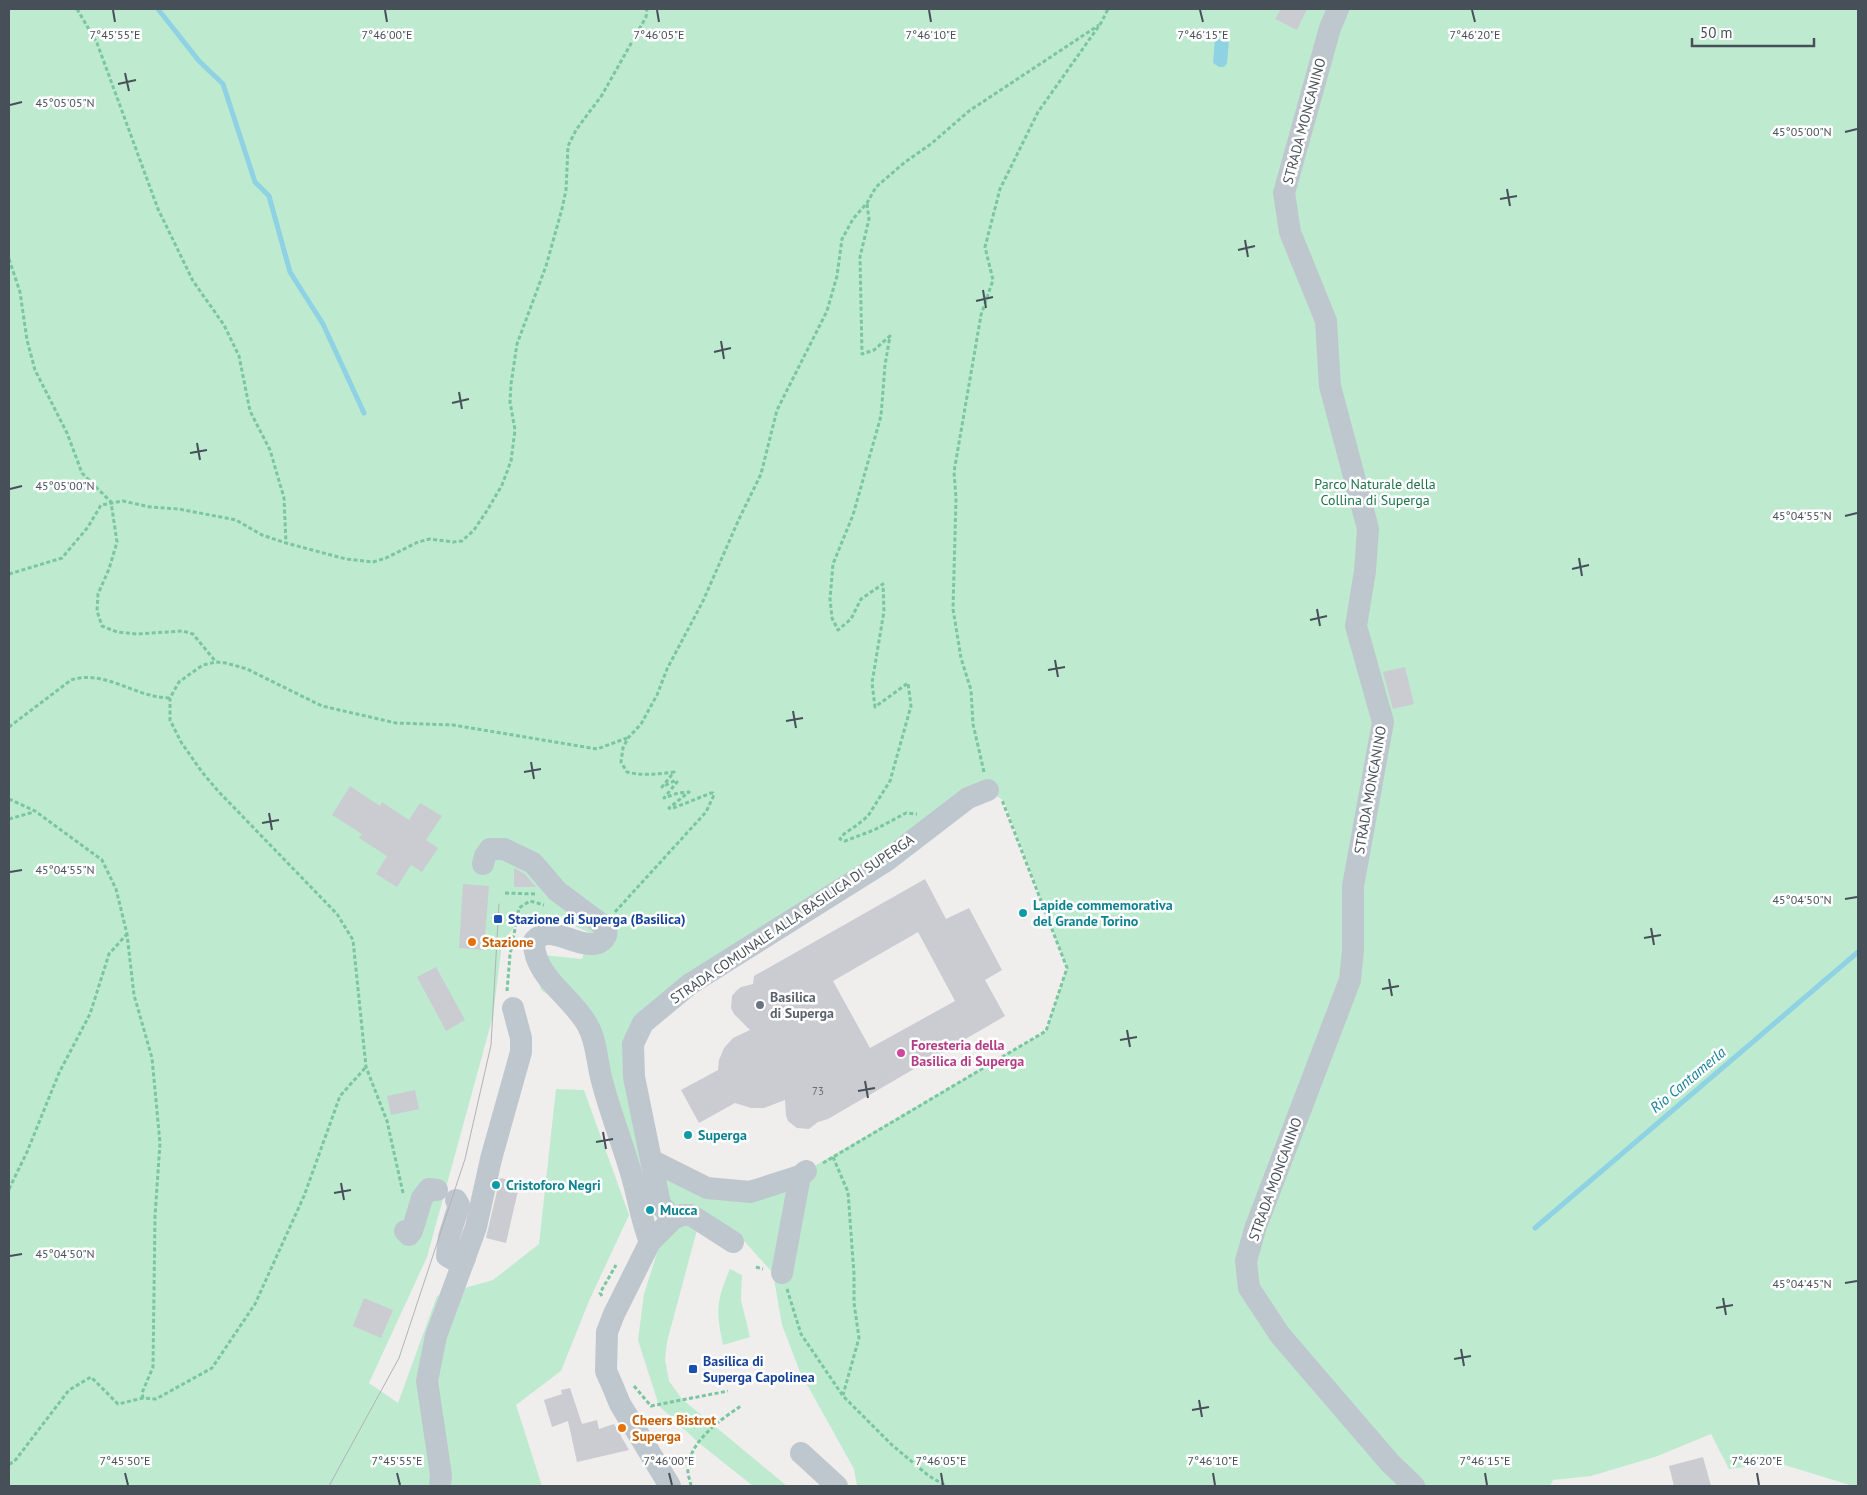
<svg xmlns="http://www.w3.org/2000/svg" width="1867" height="1495" font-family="'PT Sans',sans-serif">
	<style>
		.green { fill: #beebd0; fill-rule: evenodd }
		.water { fill: #8ed2e4 }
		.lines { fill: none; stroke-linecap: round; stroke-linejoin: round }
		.stream { stroke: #8ed2e4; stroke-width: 5 }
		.building { fill: #caccd2; fill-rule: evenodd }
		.path { stroke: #79c6a0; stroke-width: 3; stroke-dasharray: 4 2.5; stroke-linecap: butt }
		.minor { stroke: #bfc7ce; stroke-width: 22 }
		.tram { stroke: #b0b3b7; stroke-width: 1 }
		.ticks { fill: none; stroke: #475059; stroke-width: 2 }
		.culture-dot { fill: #0f9aa8; stroke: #fff; stroke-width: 2 }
		.transit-dot { fill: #1a4fb4; stroke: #fff; stroke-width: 2 }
		.food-dot { fill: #e8710a; stroke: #fff; stroke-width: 2 }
		.worship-dot { fill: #6b7280; stroke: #fff; stroke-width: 2 }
		.hotel-dot { fill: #d1479c; stroke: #fff; stroke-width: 2 }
		.labels { text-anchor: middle; stroke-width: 5; stroke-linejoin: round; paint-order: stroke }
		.number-label { font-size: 11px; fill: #686f77 }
		.street-label { font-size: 14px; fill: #475059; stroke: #fff }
		.park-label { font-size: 14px; fill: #1e7449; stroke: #fff }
		.culture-label { font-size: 14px; font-weight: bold; fill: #0d838f; stroke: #fff; text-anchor: start }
		.transit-label { font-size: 14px; font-weight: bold; fill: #164399; stroke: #fff; text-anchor: start }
		.food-label { font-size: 14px; font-weight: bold; fill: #c56008; stroke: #fff; text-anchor: start }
		.worship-label { font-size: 14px; font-weight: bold; fill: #5b616d; stroke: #fff; text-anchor: start }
		.hotel-label { font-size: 14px; font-weight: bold; fill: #b23c85; stroke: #fff; text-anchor: start }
		.water-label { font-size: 15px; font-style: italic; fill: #17809c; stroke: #fff }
		.ticks-label { font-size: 12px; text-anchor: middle; fill: #475059; stroke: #fff; stroke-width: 5; stroke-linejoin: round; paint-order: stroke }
	</style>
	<rect width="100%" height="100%" fill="#f0eded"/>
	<g class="green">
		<path d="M9,9H1858V1486H1853L1778,1463L1729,1469L1711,1434L1655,1457L1591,1476L1553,1480L1550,1486H857L854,1469L800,1372L782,1325L773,1273L733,1229L697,1230L667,1342L665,1359L669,1381L682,1399L787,1486H753L699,1443L659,1406L638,1340L644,1294L658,1250L657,1218L576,1013L541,990L531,960L543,955L582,959L590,933L568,923L521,917L502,944L493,1016L427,1257L369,1383L398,1403L437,1296L493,1280L539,1244L556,1089L584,1090L629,1215L589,1301L561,1371L516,1405L542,1486H9ZM988,790L1004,801L1067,968L1046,1031L806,1171L707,1188L653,1161L634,1077L643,1023Z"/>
		<path d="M730,1269L742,1275L741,1300L750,1337L723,1345C716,1311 716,1301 730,1269Z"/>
	</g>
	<polygon class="water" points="1215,39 1229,40 1227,63 1224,67 1219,67 1213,63"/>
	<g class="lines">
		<g class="stream">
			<polyline points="158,9 199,61 223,84 255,182 269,196 290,272 323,324 364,413"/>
			<polyline points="1535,1228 1858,952"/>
		</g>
	</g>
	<g class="building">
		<polygon points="1281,9 1307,9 1297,30 1275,19"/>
		<polygon points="1405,667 1414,704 1393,709 1383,672"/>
		<polygon points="350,786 380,806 382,802 409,820 420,803 442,816 426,840 438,848 422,872 411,865 397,887 376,874 387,856 359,838 362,834 332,815"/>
		<polygon points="514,868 525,874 536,887 514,887"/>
		<path d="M925,879L946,919L969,908L1002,970L985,980L1005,1016L828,1119L818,1122L809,1129L797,1128L788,1121L786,1116L785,1100L764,1108H751L735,1103L699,1123L681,1090L718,1070L719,1060L724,1048L733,1038L750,1030L734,1014L731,1008L732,996L736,991L741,987L753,984L754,976ZM918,932L955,1001L870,1048L833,981Z"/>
		<polygon points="463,884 489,886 484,950 459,948"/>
		<polygon points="436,967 465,1020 446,1031 417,977"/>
		<polygon points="415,1090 419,1109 391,1115 387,1096"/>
		<polygon points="500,1178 520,1182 506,1243 486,1238"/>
		<polygon points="364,1298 393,1310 381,1338 353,1326"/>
		<polygon points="570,1388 582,1424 597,1420 599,1429 614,1424 629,1450 577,1462 568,1421 552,1427 544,1400 562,1394 561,1390"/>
		<polygon points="1703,1457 1711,1486 1674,1486 1669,1466"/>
	</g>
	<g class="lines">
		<g class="path">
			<polyline points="77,9 97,43 158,209 193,281 224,325 239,356 250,411 270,450 284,498 286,543"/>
			<polyline points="867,204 869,219 860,257 862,354 874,350 890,336 885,365 881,416 853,515 833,564 830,599 832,618 838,630 851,619 861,599 883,584 884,611 872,683 875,707 908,683 911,706 890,781 868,816 857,825 844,834 840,839 845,841 874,830 906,813 917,814"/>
			<polyline points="9,259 20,292 27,340 35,370 67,433 82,473 111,502 117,542 109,569 98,594 97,611 102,626 117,632 137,634 183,631 193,634 216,662"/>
			<polyline points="9,574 62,558 88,527 101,505 123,501 150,507 179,509 236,520 262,535 286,543 346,559 373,562 386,558 418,542 430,539 453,542 462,541 474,530 488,509 502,485 511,461 515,430 510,402 511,384 517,344 546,266 562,209 566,190 568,146 576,130 602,95 646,17 647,9"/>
			<path d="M9,727L71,680C105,669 136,698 170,698"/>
			<polyline points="984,772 973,724 971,690 961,658 953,609 956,498 954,472 981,315 993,280 985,247 1000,189 1038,112 1101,23 1108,9"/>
			<polyline points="9,799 35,811 102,860 116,889 127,934 134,995 152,1058 160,1143 155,1216 153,1367 142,1393 143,1398 156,1399 212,1368 255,1304 304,1196 340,1096 366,1067"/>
			<polyline points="9,819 34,812"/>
			<polyline points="505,893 535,894"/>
			<path d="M615,912L706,812L714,795L713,793H711L671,809L669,808L689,792L678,793L664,798L677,782L676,780L662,787L674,772C658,774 642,776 627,772L621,762L623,748L628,738L641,724L657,695L667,669L703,601L739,519L761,474L777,410L827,311L837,276L842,239L853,219L867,203L876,187L905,162L931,144L969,111L1099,25"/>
			<polyline points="518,915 527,923"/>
			<polyline points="507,991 510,955 519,908 530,901 544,905"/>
			<polyline points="833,1157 848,1192 854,1274 854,1303 859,1338 843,1395"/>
			<polyline points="823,1163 1046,1031 1067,968 1002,800"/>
			<polyline points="9,1189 27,1152 59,1073 90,1014 109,954 127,934"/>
			<polyline points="403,1193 387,1121 366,1067 353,940 337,914 218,791 202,772 181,742 170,720 170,698 179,682 190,674 203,665 216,662 226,663 247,669 322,706 396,723 453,725 597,749 627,738"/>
			<polyline points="756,1267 763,1269"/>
			<polyline points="787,1289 801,1334 843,1396 892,1445 929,1476 946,1486"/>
			<polyline points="602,1296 600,1293 616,1265"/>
			<polyline points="634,1386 651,1406 728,1391"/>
			<polyline points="9,1464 14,1462 69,1390 91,1377 118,1404 143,1398"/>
			<path d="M691,1486C690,1480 687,1473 688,1467C691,1440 720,1420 741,1406"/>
		</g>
		<g class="minor">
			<polyline points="1338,9 1330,28 1284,193 1290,232 1326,321 1330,386 1368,529 1365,571 1356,626 1383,722 1353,886 1353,949 1350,980 1255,1229 1246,1261 1249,1288 1280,1335 1390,1463 1414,1486"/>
			<path d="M483,864L485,856L490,849H504L533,863L557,891L604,926C606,930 608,933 605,937C594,955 564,933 548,934C542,934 538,937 534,941C533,977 573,997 588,1026C597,1042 597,1064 602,1081C610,1112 622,1142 631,1173C638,1196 641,1220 650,1242"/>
			<polyline points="653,1161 707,1188 750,1192 800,1176 806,1171"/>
			<polyline points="456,1200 459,1205 449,1237 447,1256 454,1260 465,1258"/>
			<polyline points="673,1219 660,1204 634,1077 633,1044 643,1023 690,984 886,861 968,798 988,790"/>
			<polyline points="405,1231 409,1235 412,1231 422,1198 429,1189 437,1190"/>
			<polyline points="782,1273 800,1176"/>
			<polyline points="801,1453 837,1486"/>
			<polyline points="440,1486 441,1475 427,1381 436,1336 476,1227 491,1159 521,1052 521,1038 513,1008"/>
			<polyline points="670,1486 620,1404 613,1387 606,1371 607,1332 614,1314 650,1242 673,1219 682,1215 691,1215 733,1242"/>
		</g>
		<polyline class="tram" points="329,1486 399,1358 465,1159 491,1045 499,904"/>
	</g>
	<path class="ticks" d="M113,10L115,22M385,10L387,22M657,10L659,22M929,10L931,22M1200,10L1203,22M1472,10L1475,22M125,73L129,91M118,84L136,80M10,105L22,102M1845,132L1857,129M1507,189L1510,206M1500,199L1517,196M1245,240L1248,257M1238,250L1255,246M983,290L986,308M976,301L993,297M721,341L724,359M714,352L731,348M459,392L462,409M452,403L469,399M197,443L200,460M190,453L207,450M10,489L22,486M1845,516L1857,513M1579,558L1582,576M1572,569L1589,565M1317,609L1320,626M1310,620L1327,616M1055,660L1058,677M1048,670L1065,667M793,711L796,728M786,721L803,718M531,762L534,779M524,772L541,769M269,813L272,830M262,823L279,820M10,872L22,870M1845,899L1857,897M1651,928L1654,945M1644,938L1661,935M1389,979L1392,996M1382,989L1399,986M1127,1030L1130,1047M1120,1040L1137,1037M865,1081L868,1098M858,1091L875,1088M603,1132L606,1149M596,1142L613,1139M341,1183L344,1200M334,1193L351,1190M10,1256L22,1254M1845,1283L1857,1281M1723,1298L1726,1315M1716,1308L1733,1305M1461,1349L1464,1366M1454,1359L1471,1356M1199,1400L1202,1417M1192,1410L1209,1407M125,1473L128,1485M397,1473L400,1485M669,1473L672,1485M941,1473L943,1485M1213,1473L1215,1485M1485,1473L1487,1485M1757,1473L1759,1485"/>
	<g class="culture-dot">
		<circle cx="1023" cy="913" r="5"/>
		<circle cx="688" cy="1135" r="5"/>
		<circle cx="496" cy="1185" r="5"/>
		<circle cx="650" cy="1210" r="5"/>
	</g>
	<g class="transit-dot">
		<rect x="493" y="914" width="10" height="10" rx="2.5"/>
		<rect x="688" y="1364" width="10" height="10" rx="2.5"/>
	</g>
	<g class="food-dot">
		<circle cx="472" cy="942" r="5"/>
		<circle cx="622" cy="1428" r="5"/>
	</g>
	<circle class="worship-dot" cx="760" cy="1005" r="5"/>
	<circle class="hotel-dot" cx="901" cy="1053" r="5"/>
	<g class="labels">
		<g class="number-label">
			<text x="818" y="1095">73</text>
		</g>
		<g class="street-label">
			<text transform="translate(1304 121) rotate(-75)" y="5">STRADA MONCANINO</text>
			<text transform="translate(1370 790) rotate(-80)" y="5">STRADA MONCANINO</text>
			<text transform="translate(792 919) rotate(-34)" y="5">STRADA COMUNALE ALLA BASILICA DI SUPERGA</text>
			<text transform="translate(1275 1179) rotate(-70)" y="5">STRADA MONCANINO</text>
		</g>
		<g class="park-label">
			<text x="1375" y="489">Parco Naturale della<tspan x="1375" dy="16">Collina di Superga</tspan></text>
		</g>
		<g class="culture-label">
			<text x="1033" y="910">Lapide commemorativa<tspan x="1033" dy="16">del Grande Torino</tspan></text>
			<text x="698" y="1140">Superga</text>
			<text x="506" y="1190">Cristoforo Negri</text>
			<text x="660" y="1215">Mucca</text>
		</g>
		<g class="transit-label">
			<text x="508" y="924">Stazione di Superga (Basilica)</text>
			<text x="703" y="1366">Basilica di<tspan x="703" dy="16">Superga Capolinea</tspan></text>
		</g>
		<g class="food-label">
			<text x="482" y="947">Stazione</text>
			<text x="632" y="1425">Cheers Bistrot<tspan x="632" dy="16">Superga</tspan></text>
		</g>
		<g class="worship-label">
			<text x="770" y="1002">Basilica<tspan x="770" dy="16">di Superga</tspan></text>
		</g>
		<g class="hotel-label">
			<text x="911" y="1050">Foresteria della<tspan x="911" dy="16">Basilica di Superga</tspan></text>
		</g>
		<g class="water-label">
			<text transform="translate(1688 1080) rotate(-40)" y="5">Rio Cantamerla</text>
		</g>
	</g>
	<g class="ticks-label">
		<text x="931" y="39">7°46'10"E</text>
		<text x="115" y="39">7°45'55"E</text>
		<text x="387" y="39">7°46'00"E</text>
		<text x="659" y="39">7°46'05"E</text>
		<text x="1203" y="39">7°46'15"E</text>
		<text x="1475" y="39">7°46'20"E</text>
		<text x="65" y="107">45°05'05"N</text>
		<text x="1802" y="136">45°05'00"N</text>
		<text x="65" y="490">45°05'00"N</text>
		<text x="1802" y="520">45°04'55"N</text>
		<text x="65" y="874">45°04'55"N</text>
		<text x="1802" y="904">45°04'50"N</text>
		<text x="65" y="1258">45°04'50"N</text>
		<text x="1802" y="1288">45°04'45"N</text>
		<text x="125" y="1465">7°45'50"E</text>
		<text x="397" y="1465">7°45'55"E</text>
		<text x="669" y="1465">7°46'00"E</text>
		<text x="941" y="1465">7°46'05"E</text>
		<text x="1213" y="1465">7°46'10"E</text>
		<text x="1485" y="1465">7°46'15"E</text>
		<text x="1757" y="1465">7°46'20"E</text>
	</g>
	<rect width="1867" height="1495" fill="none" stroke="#475059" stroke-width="20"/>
	<path d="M1692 38v8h122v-8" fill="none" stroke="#475059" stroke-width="2.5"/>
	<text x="1700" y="38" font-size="15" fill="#475059" stroke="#ffffff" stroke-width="4" paint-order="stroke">50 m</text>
</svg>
